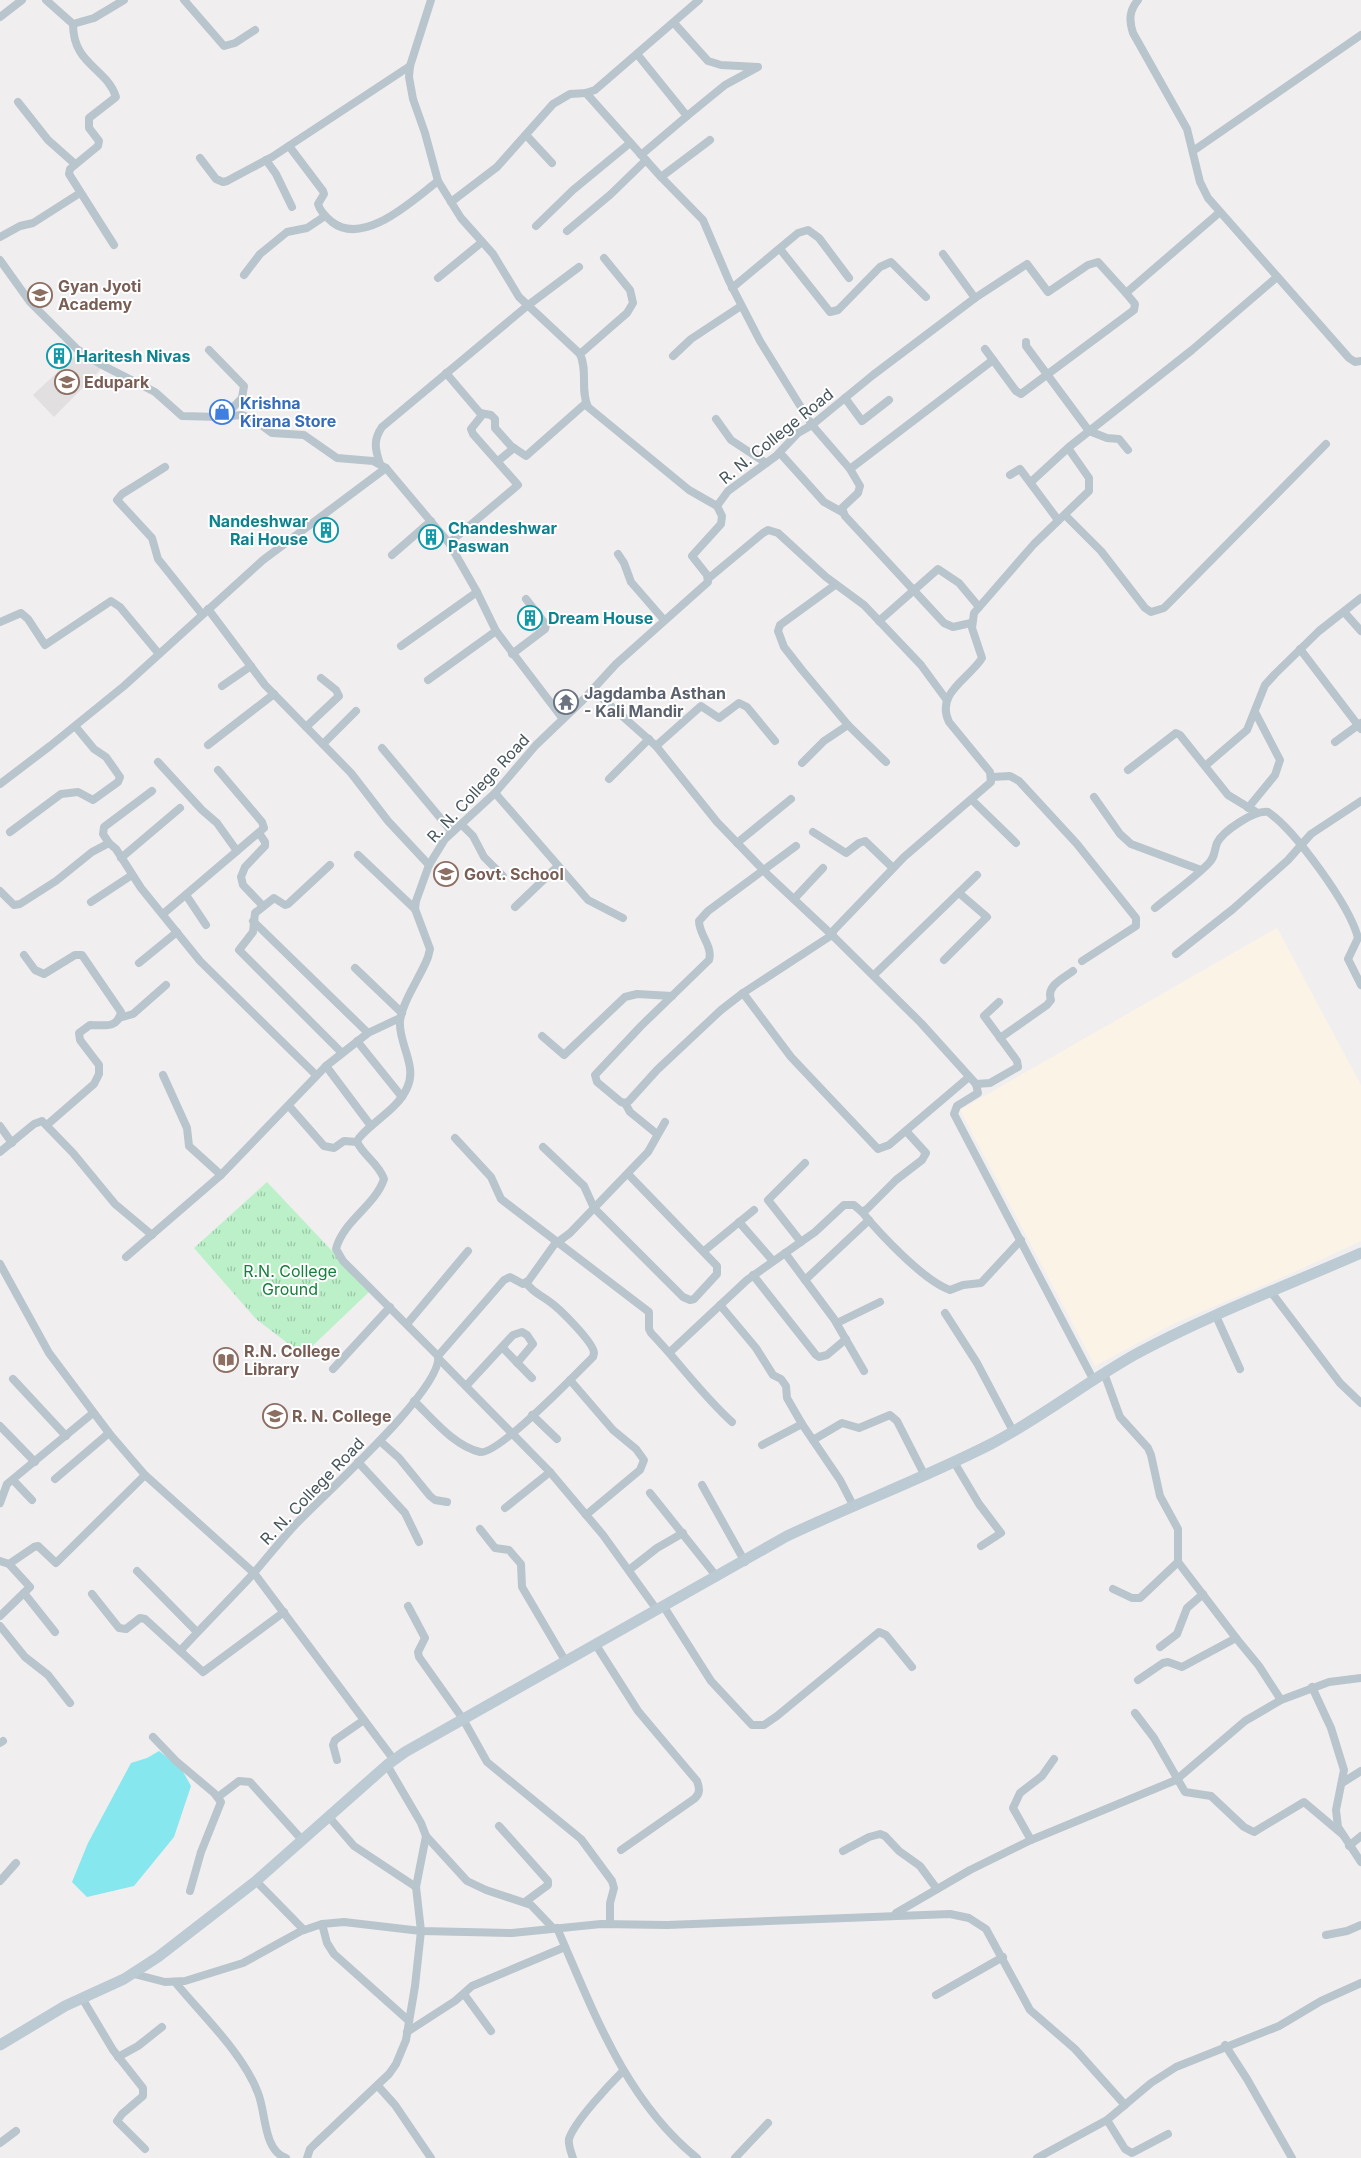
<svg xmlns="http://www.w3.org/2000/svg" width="1361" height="2158" font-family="Inter,sans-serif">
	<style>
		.commercial { fill: #fcf3e7 }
		.education { fill: #e2dfe1 }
		.park { fill: url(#park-tufts) }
		.water { fill: #87e7ee }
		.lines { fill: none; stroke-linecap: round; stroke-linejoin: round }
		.minor { stroke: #b9c5cc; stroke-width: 8 }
		.secondary { stroke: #bbcad3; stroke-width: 11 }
		.labels { text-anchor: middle; stroke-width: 4; stroke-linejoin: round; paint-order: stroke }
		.education-label { font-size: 16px; font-weight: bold; fill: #785e54; stroke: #fff; text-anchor: start }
		.culture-label { font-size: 16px; font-weight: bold; fill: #0d838f; stroke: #fff; text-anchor: start }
		.shop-label { font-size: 16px; font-weight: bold; fill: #366cbe; stroke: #fff; text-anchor: start }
		.street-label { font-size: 16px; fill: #46555c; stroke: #fff }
		.worship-label { font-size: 16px; font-weight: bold; fill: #5b616d; stroke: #fff; text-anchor: start }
		.park-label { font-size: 16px; fill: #14803b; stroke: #fff }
	</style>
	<defs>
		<pattern id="park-tufts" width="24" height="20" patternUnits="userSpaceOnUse" patternTransform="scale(1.25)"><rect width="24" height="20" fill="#bbf0c8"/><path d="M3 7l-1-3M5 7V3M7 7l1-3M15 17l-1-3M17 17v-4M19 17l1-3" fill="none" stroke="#9ac5a6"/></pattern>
	</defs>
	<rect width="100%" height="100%" fill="#f1eeef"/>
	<polygon class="commercial" points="1277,928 1361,1085 1361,1241 1290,1274 1175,1323 1095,1366 960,1110"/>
	<polygon class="education" points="77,354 101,369 54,417 33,395"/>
	<polygon class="park" points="267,1182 370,1291 303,1355 256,1319 194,1248"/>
	<polygon class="water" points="159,1751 181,1768 191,1786 174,1837 134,1886 87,1897 72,1882 88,1843 131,1763 147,1758"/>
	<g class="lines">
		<g class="minor">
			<polyline points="46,0 73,24 94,18 124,0"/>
			<polyline points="184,0 224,46 235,43 255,30"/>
			<path d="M431,0L410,66L409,77L413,99L425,133L438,181L461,218L493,254L519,297L580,354C588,371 580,390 588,407L689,490L717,506"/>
			<path d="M1138,0C1129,11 1129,20 1133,33L1187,129L1200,182L1208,198L1349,358L1355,362L1361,361"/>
			<polyline points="0,17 22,0"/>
			<polyline points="674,23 708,61 721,65 758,67 725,85 687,116"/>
			<path d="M73,24C73,65 106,67 116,97L89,118V128L99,141L98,146L70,169L69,174L114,245"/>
			<polyline points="637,54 687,116 641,155"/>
			<polyline points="586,93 661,177 703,220 729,281 760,341 812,425 850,469 860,486 858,493 842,508 845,516 944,623 953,627 971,623"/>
			<polyline points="18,102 48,140 75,164"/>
			<polyline points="526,135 552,163"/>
			<path d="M289,146L323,191L324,194L318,204C320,211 326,217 332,222C364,247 413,200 438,181"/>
			<polyline points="1193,151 1361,35"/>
			<polyline points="200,158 216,179 223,182 227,181 272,157 410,66"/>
			<polyline points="266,160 276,174 292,207"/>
			<polyline points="661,177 710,140"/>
			<polyline points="451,202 497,167 553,104 570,94 586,93 595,90 699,0"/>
			<polyline points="536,226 573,190 630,143"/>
			<polyline points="567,231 611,194 646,160"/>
			<polyline points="0,237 20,226 33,223 80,193"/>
			<polyline points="780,249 830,312 838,310 880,267 891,262 926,297"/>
			<polyline points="943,254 975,298 1027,264 1048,292 1088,265 1098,262 1126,293"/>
			<polyline points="0,260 30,302 77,349 100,364 155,392 182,416 219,417 242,415 253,419 272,433 304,435 337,458 373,461 386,468 449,543 477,592 496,631 563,719"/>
			<polyline points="244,275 260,254 287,232 307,228 325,216"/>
			<polyline points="438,278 482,242"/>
			<polyline points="732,288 798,233 808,230 819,238 849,278"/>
			<polyline points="1026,342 1026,346 1089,431 1107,438 1119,439 1128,450"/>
			<polyline points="985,349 1016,391 1021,394 1134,310 1135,304 1126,293 1220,212"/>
			<polyline points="209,350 244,386 242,398 224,417"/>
			<polyline points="580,354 627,313 633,303 630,290 604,258"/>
			<polyline points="673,356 691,339 741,306"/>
			<polyline points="446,373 480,413 491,415 495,419 495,428 511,446 526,456 586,403"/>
			<polyline points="845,398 862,421 889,400"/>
			<polyline points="716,419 731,440 766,463"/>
			<path d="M1068,448L1089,478V491L1034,544L974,613L972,628L982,658C969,679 935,693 949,722L990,772L991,782L904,857L834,930L832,935L921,1023L976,1084L978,1093L957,1106L954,1114L1093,1379"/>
			<polyline points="780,453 824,502 842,512"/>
			<polyline points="498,461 514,448"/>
			<path d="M380,464C375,449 373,440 382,427L527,306L579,267"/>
			<polyline points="165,467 122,494 117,500 152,538 158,559 202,614"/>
			<polyline points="850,469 993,360"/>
			<polyline points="1010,475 1020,469 1058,520"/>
			<polyline points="1032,481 1069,447 1192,350 1277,277"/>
			<polyline points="1065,515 1101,551 1145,608 1151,612 1164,608 1326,444"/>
			<polyline points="449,543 518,485 473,434 471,429 483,414"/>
			<polyline points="618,554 624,563 631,582 664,620"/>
			<polyline points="392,555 431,521"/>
			<polyline points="709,578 763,533 768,530 778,533 826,577 864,605 921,665 946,699"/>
			<polyline points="835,585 780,625 778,631 784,647 802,670 848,725 886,762"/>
			<polyline points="208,609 265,685 351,773 388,821 429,865"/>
			<polyline points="1345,613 1361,631"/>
			<polyline points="879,621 938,569 959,583 979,607"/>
			<polyline points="0,622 21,613 28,619 45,645 111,601 120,607 159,654"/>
			<polyline points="401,646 477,592"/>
			<polyline points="1300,649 1361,729"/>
			<polyline points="512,654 545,629 546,625 526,599"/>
			<polyline points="428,680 496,631"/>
			<polyline points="222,686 251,666"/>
			<path d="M593,690L656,746L717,822L769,876L832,935L743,993L721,1010L657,1070L629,1101L625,1103L621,1102L597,1082L595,1075L641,1026L709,960C713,946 699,935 699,921L708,911L796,846"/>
			<polyline points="306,727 339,696 336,690 321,678"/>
			<polyline points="1335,742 1361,723"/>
			<polyline points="323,744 356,711"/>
			<polyline points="208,745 274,694"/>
			<polyline points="656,746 701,706 719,718 739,703 747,707 775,741"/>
			<polyline points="382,748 452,832"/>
			<polyline points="158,762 202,810 217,823 237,851"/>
			<polyline points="802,763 824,741 848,725"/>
			<polyline points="1205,766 1247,730 1265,685 1275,674 1319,631 1361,598"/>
			<polyline points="1128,770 1176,733 1180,735 1228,795 1256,812"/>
			<polyline points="992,777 1010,776 1019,781 1077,844 1136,918 1136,926 1133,928 1082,961"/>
			<polyline points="609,779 649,739"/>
			<polyline points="0,784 50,746 124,686 263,560 386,468"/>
			<polyline points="495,793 588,900 623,918"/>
			<polyline points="1094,797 1120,834 1131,844 1201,870"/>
			<polyline points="972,800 1016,843"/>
			<polyline points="1248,808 1275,775 1280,760 1255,712"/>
			<polyline points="461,824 473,836 484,857 503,876"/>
			<polyline points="10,832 61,794 78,792 93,800 118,782 120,777 106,757 94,749 75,726"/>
			<polyline points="813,832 846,853 859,843 865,841 893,868"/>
			<polyline points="259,833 265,842 265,846 245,867 241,877 243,885 263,906"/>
			<polyline points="109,843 103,834 104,827 152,791"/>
			<polyline points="737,843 791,799"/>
			<polyline points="358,855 415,909"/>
			<polyline points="121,858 180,808"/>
			<polyline points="330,865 288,904 285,905 274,898 255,913 253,932 239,950 342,1053"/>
			<polyline points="0,891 14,905 20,904 56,881 92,852 109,843 116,849 141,888 200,961 316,1075"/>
			<polyline points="186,895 206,925"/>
			<polyline points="794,899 823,868"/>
			<polyline points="91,902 132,875"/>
			<polyline points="515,907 558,866"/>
			<path d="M1155,908C1172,894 1192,880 1208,864C1215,858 1214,851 1217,843C1223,831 1254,810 1268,812C1295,830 1350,906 1358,938L1348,959L1361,985"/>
			<polyline points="163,914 264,828 262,822 218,770"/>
			<polyline points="253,921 368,1033"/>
			<polyline points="1176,954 1233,909 1288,860 1311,834 1361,801"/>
			<path d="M24,955L35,970L44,974L75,955H82L121,1012C118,1029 103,1025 90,1025L79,1033L80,1040L99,1065V1074L94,1084L48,1124"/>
			<polyline points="944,960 987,917 959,893"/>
			<polyline points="139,963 177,932"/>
			<polyline points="355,968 402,1013"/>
			<polyline points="874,975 977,875"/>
			<polyline points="743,993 791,1057 878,1149 889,1145 969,1077"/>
			<polyline points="119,1018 133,1014 166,985"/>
			<polyline points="542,1036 564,1055 625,997 637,994 672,996"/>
			<path d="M1000,1038L1047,1005L1051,1000C1046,986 1062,979 1073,971"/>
			<polyline points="357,1041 402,1097"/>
			<polyline points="326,1066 371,1126"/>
			<polyline points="163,1075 187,1128 189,1146 221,1175"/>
			<polyline points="976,1084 990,1083 1018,1067 1017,1061 984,1016 999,1002"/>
			<polyline points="625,1103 630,1112 657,1134"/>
			<polyline points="289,1106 324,1146 334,1148 344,1141 357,1142"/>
			<polyline points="0,1126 12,1143"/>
			<path d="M455,1138L491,1177L501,1199L649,1312V1329L651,1333C679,1362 702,1395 732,1422"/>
			<polyline points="543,1147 584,1186 594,1208 683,1297 690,1300 694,1299 717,1274 717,1266 628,1174"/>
			<polyline points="0,1152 34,1124 42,1121 73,1153 115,1204 152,1235"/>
			<path d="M862,1212C880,1234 924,1281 950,1290L963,1285L981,1283L1021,1240"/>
			<polyline points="739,1222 773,1261"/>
			<polyline points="801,1242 768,1200 805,1163"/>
			<polyline points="704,1251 754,1210"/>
			<polyline points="785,1253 834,1319 864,1371"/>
			<polyline points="126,1257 221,1175 326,1066 368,1033 400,1018"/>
			<polyline points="0,1264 49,1353 109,1433 145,1475 254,1573 394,1760"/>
			<polyline points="753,1275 816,1355 819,1357 827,1355 846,1339"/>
			<polyline points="805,1280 869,1220"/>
			<polyline points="1271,1292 1340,1383 1361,1403"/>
			<polyline points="720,1305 756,1348 773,1375 781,1379 786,1386 787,1398 802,1424 840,1480 854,1507"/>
			<polyline points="945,1313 977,1363 1013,1431"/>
			<polyline points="1216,1316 1240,1369"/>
			<polyline points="837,1323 880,1302"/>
			<polyline points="407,1324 468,1251"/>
			<polyline points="502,1347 532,1378"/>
			<polyline points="670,1352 747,1280 815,1232 844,1205 854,1205 862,1212 867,1209 896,1180 922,1160 926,1153 906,1131"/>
			<polyline points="438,1356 504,1280 510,1277 523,1284 529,1280 554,1245 570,1233 648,1152 665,1122"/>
			<polyline points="439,1359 550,1472 603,1535 657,1610"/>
			<polyline points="333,1369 390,1307"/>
			<polyline points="1104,1373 1120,1417 1148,1448 1151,1455 1160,1496 1178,1529 1178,1562 1236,1638"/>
			<polyline points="13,1379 66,1436"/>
			<polyline points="570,1380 613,1430 636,1449 644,1460 640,1470 586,1515"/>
			<polyline points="466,1386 513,1335 522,1332 527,1335 533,1344 517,1363"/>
			<path d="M414,1401C433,1419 454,1446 480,1452C497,1456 578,1372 593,1357L594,1353C594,1343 560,1309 550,1302C539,1294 535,1294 526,1283"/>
			<polyline points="532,1415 557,1439"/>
			<polyline points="0,1426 35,1462"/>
			<polyline points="813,1440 842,1423 859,1428 890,1415 897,1421 925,1476"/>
			<polyline points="380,1441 399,1458 430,1496 435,1500 447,1502"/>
			<polyline points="762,1445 802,1424"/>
			<polyline points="358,1462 405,1513 419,1542"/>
			<polyline points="954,1462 979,1504 1001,1533 981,1546"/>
			<polyline points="55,1479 109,1433"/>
			<polyline points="13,1480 32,1500"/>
			<polyline points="702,1485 745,1562"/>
			<polyline points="650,1493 717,1577"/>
			<polyline points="0,1503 7,1484 93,1413"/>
			<polyline points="505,1508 550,1472"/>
			<polyline points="480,1529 495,1548 509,1550 521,1564 522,1587 566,1662"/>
			<polyline points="0,1561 9,1564 34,1547 38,1546 56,1563 145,1475"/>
			<polyline points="629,1570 657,1548 683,1533"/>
			<polyline points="137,1571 197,1632"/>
			<polyline points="1113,1589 1132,1598 1140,1598 1178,1562"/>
			<polyline points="24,1593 55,1632"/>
			<polyline points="92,1594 119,1628 126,1629 140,1618 145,1619 203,1672 284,1612"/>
			<polyline points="408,1606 425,1638 418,1652 419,1657 463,1719 487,1762 581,1839 612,1881 614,1888 610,1903 610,1924"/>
			<polyline points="664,1607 711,1681 752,1725 764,1725 777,1716 879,1632 886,1635 912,1667"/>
			<polyline points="0,1616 30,1587 9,1564"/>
			<polyline points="0,1626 25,1657 48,1675 70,1703"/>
			<path d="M596,1645L638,1711L697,1781C700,1789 700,1794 694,1799L621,1850"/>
			<polyline points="1160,1647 1177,1634 1187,1608 1203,1594"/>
			<path d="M180,1651C204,1625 229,1600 253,1574C267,1558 280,1541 295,1525C320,1498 444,1388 438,1356L343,1261L336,1249C343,1221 375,1206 384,1179C379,1164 364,1156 357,1142L359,1138C374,1120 397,1110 407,1088C418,1066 398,1043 400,1021C402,1002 421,976 428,957L430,949L415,909L416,901L429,865L445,839L495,793L536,745L583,700L616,664L708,582L707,575L692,556L721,524L722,516L717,506L728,491L776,456L798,433L812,425L873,375L975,298"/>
			<polyline points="1138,1680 1163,1663 1168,1662 1182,1667 1236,1638 1259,1666 1281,1700"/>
			<polyline points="1312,1687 1331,1728 1344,1770 1336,1810 1338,1827 1361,1862"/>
			<polyline points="1135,1713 1154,1738 1185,1792 1211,1796 1244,1827 1254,1832 1304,1802 1342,1834"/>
			<polyline points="153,1737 176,1761 214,1793 221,1802 201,1852 190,1891"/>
			<polyline points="0,1743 3,1741"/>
			<polyline points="337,1760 333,1745 335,1740 364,1720"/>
			<polyline points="1342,1783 1361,1771"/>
			<polyline points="218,1797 239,1781 250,1782 303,1841"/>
			<polyline points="329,1817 354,1846 416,1887"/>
			<polyline points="499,1826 548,1881 548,1885 525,1902"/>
			<polyline points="426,1836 467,1881 486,1890 531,1905 553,1928"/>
			<polyline points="1031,1840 1013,1808 1020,1793 1042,1776 1054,1759"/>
			<polyline points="1349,1846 1361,1836"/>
			<polyline points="843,1851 869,1837 880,1834 885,1836 899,1851 920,1866 937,1889"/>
			<polyline points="0,1881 16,1863"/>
			<polyline points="256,1881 304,1930"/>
			<polyline points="896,1913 970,1870 1031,1840 1176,1780 1245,1721 1281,1700 1329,1682 1361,1678"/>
			<polyline points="322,1924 327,1943 334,1954 409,2021"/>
			<path d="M557,1928C593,2010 625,2100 697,2158"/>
			<polyline points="1326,1935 1347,1931 1361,1925"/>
			<polyline points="134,1974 165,1982 185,1981 243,1963 301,1931 322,1924 344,1922 421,1931 512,1933 601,1924 667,1925 950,1914 969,1918 986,1929 1030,2010 1075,2049 1125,2105"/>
			<path d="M175,1982C202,2015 243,2053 258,2093C266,2112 263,2150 286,2158"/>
			<polyline points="464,1994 491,2031"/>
			<polyline points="936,1995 1003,1957"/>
			<polyline points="82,1998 113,2050 143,2088 143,2096 122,2114 117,2121 145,2149"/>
			<polyline points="407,2032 455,2001 472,1986 565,1947"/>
			<polyline points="1225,2045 1247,2079 1292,2158"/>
			<polyline points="118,2057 138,2046 162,2027"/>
			<polyline points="378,2086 395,2105 431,2158"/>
			<polyline points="1107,2120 1125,2149 1132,2153 1168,2134"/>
			<polyline points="0,2143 16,2131"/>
			<polyline points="307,2158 310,2149 316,2143 389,2074 396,2064 406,2040 415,1986 421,1931 416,1887 426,1836 421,1823 387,1765"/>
			<path d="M573,2158C571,2152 568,2145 569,2139C574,2122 610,2084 623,2071"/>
			<polyline points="735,2158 768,2123"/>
			<polyline points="1037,2158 1107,2120 1151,2083 1176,2067 1279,2026 1321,2001 1361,1983"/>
		</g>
		<path class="secondary" d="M0,2045L65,2006L124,1979L158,1957L256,1881L387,1765L405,1752L787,1536C855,1504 924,1478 991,1444C1041,1418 1086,1382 1136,1354C1208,1315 1286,1286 1361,1253"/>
	</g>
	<defs>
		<symbol id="school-ring" viewBox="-11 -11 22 22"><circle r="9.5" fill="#fff" stroke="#8d6e63" stroke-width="1.5"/><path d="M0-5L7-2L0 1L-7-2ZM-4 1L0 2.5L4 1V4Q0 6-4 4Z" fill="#8d6e63"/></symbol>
		<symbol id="building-ring" viewBox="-11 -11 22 22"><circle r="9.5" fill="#fff" stroke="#0f9aa8" stroke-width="1.5"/><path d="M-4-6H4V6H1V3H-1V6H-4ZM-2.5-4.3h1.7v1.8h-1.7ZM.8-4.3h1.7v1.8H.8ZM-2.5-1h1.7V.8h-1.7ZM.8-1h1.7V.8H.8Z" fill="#0f9aa8"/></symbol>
		<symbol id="shop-ring" viewBox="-11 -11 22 22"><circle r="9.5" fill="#fff" stroke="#3f7fe0" stroke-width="1.5"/><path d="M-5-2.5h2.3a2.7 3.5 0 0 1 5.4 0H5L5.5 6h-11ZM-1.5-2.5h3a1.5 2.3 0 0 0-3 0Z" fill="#3f7fe0"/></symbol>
		<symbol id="temple-ring" viewBox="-11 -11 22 22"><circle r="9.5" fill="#fff" stroke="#6b7280" stroke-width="1.5"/><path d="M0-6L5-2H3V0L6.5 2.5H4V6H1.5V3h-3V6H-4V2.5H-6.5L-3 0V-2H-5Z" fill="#6b7280"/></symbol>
		<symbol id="library-ring" viewBox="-11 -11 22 22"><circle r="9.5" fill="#fff" stroke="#8d6e63" stroke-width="1.5"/><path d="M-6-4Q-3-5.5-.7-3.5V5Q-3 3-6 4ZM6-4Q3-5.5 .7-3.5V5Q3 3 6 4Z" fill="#8d6e63"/></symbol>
		<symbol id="university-ring" viewBox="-11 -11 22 22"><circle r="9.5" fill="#fff" stroke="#8d6e63" stroke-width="1.5"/><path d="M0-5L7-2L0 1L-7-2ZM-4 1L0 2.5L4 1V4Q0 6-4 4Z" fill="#8d6e63"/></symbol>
	</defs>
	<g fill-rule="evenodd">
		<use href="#school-ring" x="26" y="281" width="28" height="28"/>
		<use href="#building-ring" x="45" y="342" width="28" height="28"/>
		<use href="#school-ring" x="53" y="368" width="28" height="28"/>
		<use href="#shop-ring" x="208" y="398" width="28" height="28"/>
		<use href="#building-ring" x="312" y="516" width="28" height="28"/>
		<use href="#building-ring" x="417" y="523" width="28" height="28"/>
		<use href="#building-ring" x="516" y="604" width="28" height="28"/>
		<use href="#temple-ring" x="552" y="688" width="28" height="28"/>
		<use href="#school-ring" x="432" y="860" width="28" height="28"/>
		<use href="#library-ring" x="212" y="1346" width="28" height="28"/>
		<use href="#university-ring" x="261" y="1402" width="28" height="28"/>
	</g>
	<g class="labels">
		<g class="education-label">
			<text x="58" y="292">Gyan Jyoti<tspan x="58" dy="18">Academy</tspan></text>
			<text x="84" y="388">Edupark</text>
			<text x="464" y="880">Govt. School</text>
			<text x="244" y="1357">R.N. College<tspan x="244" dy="18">Library</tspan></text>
			<text x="292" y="1422">R. N. College</text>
		</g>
		<g class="culture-label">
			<text x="76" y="362">Haritesh Nivas</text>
			<text x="308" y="527" text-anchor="end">Nandeshwar<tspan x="308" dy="18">Rai House</tspan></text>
			<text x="448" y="534">Chandeshwar<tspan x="448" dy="18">Paswan</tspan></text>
			<text x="548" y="624">Dream House</text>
		</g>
		<g class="shop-label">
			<text x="240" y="409">Krishna<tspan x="240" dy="18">Kirana Store</tspan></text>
		</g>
		<g class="street-label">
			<text transform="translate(776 436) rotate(-39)" y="6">R. N. College Road</text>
			<text transform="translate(478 788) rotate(-47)" y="6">R. N. College Road</text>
			<text transform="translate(312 1491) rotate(-46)" y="6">R. N. College Road</text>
		</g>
		<g class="worship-label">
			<text x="584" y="699">Jagdamba Asthan<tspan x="584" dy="18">- Kali Mandir</tspan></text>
		</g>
		<g class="park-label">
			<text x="290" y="1277">R.N. College<tspan x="290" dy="18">Ground</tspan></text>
		</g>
	</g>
</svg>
